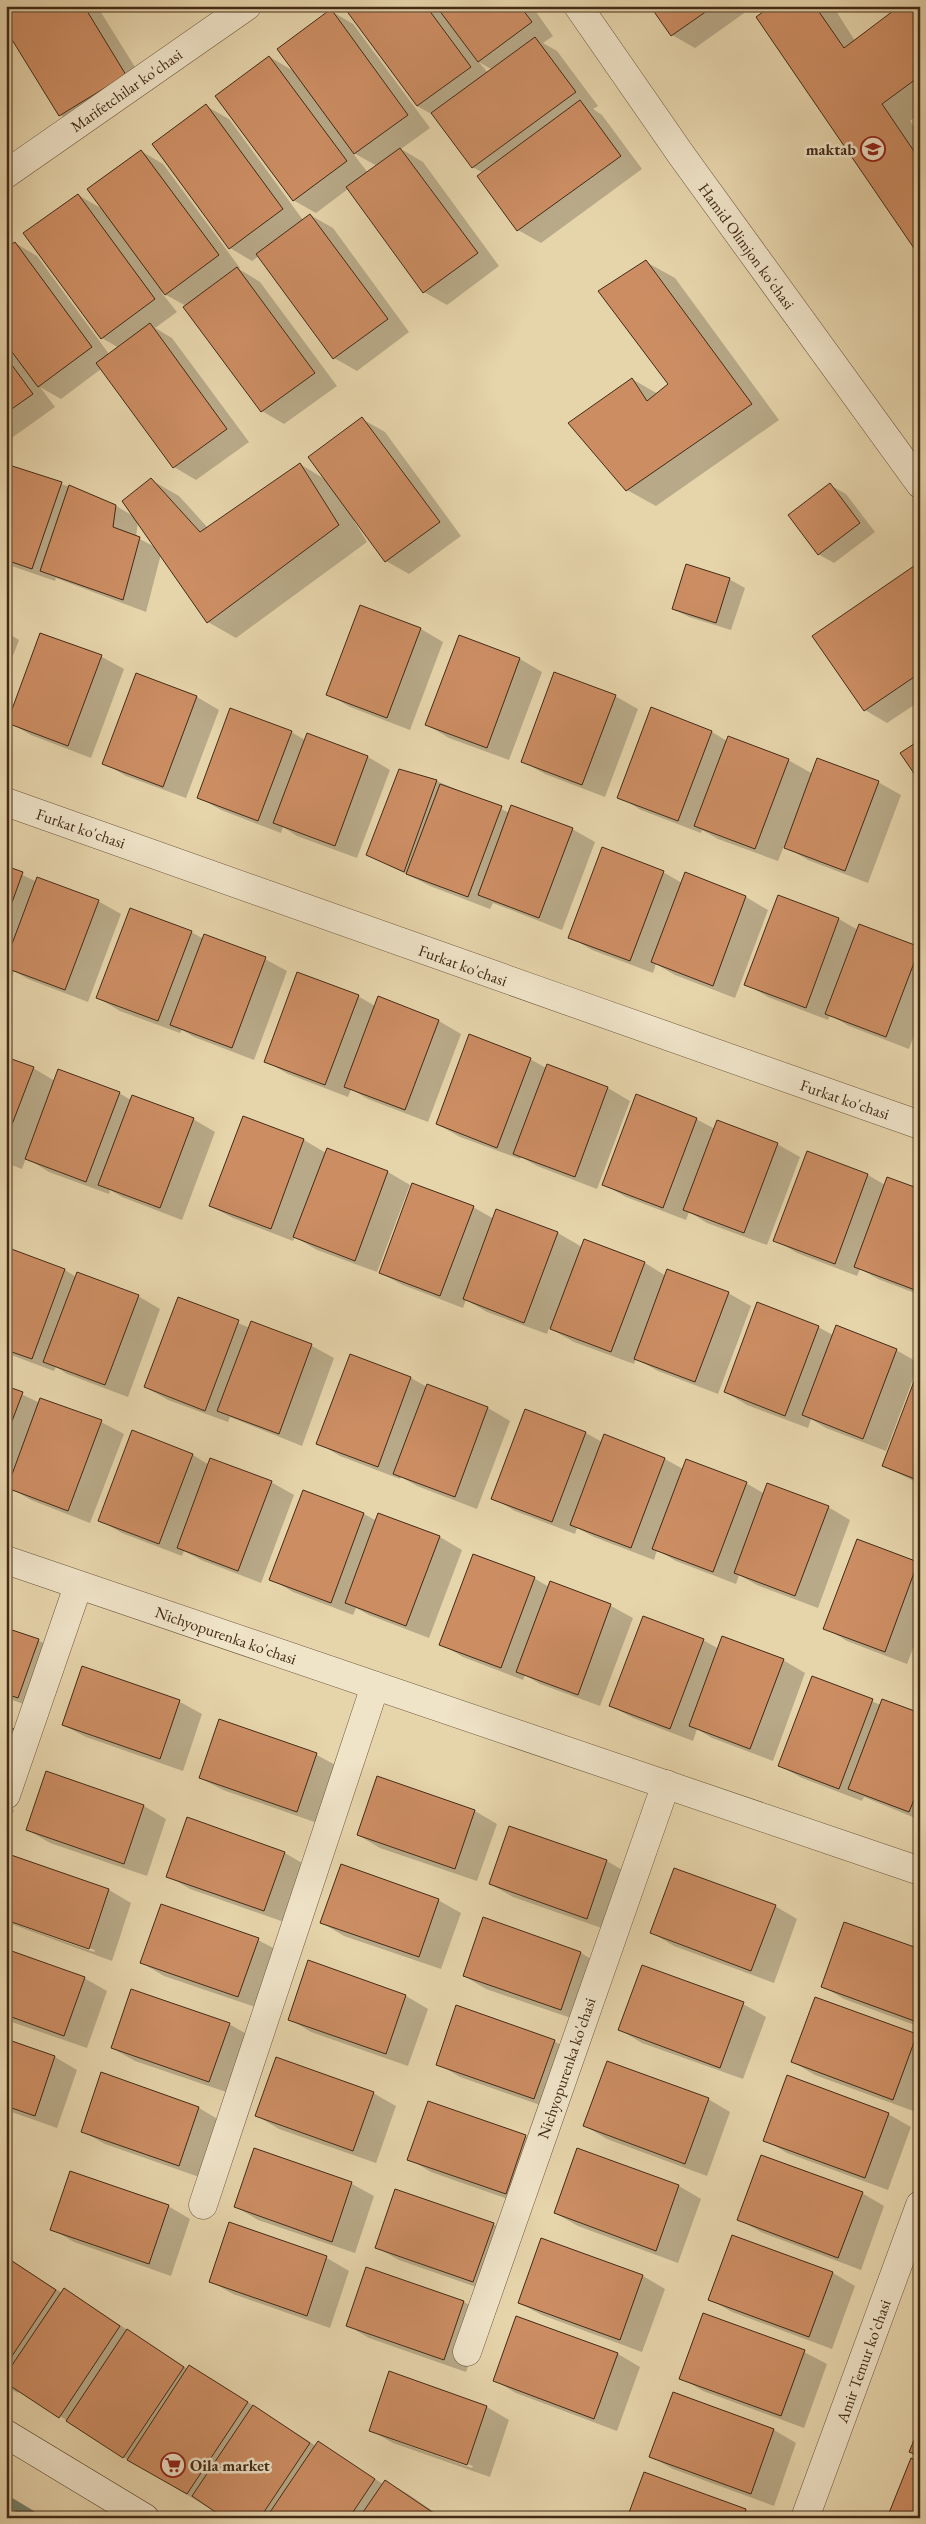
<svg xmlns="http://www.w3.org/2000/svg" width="926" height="2524" font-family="'EB Garamond',serif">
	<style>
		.shadow { fill: #0003; fill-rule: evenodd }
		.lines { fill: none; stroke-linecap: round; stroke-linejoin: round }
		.stream { stroke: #75806b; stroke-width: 10 }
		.building { fill: #cc8d63; stroke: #432b16 }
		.minor-casing { stroke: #6c553b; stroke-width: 29 }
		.tertiary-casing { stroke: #6c553b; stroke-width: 29 }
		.secondary-casing { stroke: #432b16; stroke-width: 29 }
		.minor { stroke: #efe3c8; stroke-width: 28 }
		.tertiary { stroke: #efe3c8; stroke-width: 28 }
		.secondary { stroke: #efe3c8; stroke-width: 28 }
		.labels { text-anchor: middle; stroke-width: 5; stroke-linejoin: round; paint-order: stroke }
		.street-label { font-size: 16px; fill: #432b16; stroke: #efe3c8 }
		.poi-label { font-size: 16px; font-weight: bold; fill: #432b16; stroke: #efe3c8; text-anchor: end }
	</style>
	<rect width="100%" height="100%" fill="#e6d4ab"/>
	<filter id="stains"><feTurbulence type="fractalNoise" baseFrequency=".004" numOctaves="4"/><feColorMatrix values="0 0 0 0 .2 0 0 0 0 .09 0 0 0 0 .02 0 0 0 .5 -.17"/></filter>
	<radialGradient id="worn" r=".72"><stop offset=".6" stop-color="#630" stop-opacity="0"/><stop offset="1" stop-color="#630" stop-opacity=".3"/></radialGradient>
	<g class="shadow">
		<polygon points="6,6 97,6 148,88 83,128 60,115"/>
		<path d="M344,6H532L553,36L543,43L557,51L598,106L593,109L602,115L642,169L541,243L518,230L478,176L483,173L473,167L435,116L417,106ZM479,62L493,70L488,73Z"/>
		<polygon points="652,6 744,6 747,11 695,48 672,35"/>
		<polygon points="773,6 833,6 855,41 920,6 920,113 910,121 920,136 920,255"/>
		<path d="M331,11L353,24L430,128L401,149L423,162L499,266L447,305L424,292L348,189L316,213L293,200L270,57L295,72ZM352,152L377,166L368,173Z"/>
		<polygon points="206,106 229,119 303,220 310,215 333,228 409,332 357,371 334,358 259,256 252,261 230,248 154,144"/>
		<polygon points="141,151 163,164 240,268 239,269 260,282 337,386 284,424 262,411 186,306 161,292 177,312 155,328 172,338 249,442 196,480 174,467 101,369 61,399 40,387 55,407 6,442 6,249 15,243 37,256 109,354 119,348 102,338 78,195 104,210"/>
		<polygon points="646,262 675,278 779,420 656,506 627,490 632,379 658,394 670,385"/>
		<path d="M362,419L385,432L461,536L409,574L386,561L356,520L354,521L367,542L236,638L208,622L161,554L146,612L56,578L55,581L6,564V465L70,487L116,506L135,517L151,480L179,496L208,528L300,464L326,480ZM138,521L157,548L136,537Z"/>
		<polygon points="830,485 846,494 875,532 834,563 818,554"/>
		<polygon points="914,568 920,571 920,701 887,723 865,710"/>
		<polygon points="729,579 745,588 731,630 689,617 673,609"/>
		<polygon points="421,629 443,642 410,730 350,707 328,694"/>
		<polygon points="6,632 19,640 6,674"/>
		<polygon points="41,634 102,657 124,669 91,758 31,735 8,722"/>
		<polygon points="460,637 520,659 542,672 509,760 449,738 427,725"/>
		<polygon points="136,674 197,697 219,710 186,798 126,776 104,763"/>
		<polygon points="615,696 638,709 605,797 545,774 522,761"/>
		<polygon points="652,709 712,732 727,741 788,760 813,774 878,782 901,795 868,883 808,860 784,846 778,861 718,839 702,830 701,833 641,810 619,797"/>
		<polygon points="291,732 305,740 307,735 368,757 390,770 357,858 297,836 283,827 281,833 221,810 198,797"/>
		<polygon points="400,770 437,781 510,813 572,829 595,842 562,930 493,903 490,909 430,886 368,855"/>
		<polygon points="6,867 37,882 98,901 121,914 88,1002 28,979 14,971 13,974 6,972"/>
		<polygon points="663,872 682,883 746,897 768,910 735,998 675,975 656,964 653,973 592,950 570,937"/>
		<polygon points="779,896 839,919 858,930 859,925 920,948 920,1019 909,1049 849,1026 830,1015 828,1020 768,997 746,984"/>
		<polygon points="191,932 204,939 265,959 287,971 254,1060 194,1037 182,1030 180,1033 120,1011 98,998"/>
		<polygon points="358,996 375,1006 439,1021 461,1034 428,1122 368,1099 351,1089 348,1097 288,1074 265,1061"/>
		<polygon points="6,1058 33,1068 55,1081 119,1093 131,1100 193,1119 215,1132 182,1220 122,1197 110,1190 109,1194 49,1172 26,1158 22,1169 6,1163"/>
		<polygon points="530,1059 546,1068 608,1088 630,1101 597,1189 537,1166 521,1157 520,1159 460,1137 437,1124"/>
		<polygon points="244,1117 304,1140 326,1153 388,1172 410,1185 377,1272 317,1250 295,1237 293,1241 233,1218 210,1206"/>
		<polygon points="696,1119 715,1129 777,1144 800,1157 767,1245 707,1223 689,1212 686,1220 626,1197 603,1184"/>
		<polygon points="868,1175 885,1185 920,1190 920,1295 878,1279 860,1269 857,1276 797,1253 775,1240"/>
		<polygon points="473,1207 494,1219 497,1211 558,1233 582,1247 645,1263 666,1276 728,1293 751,1306 718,1394 658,1371 636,1359 634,1364 574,1342 549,1328 547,1334 487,1312 466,1300 463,1308 403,1285 380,1273"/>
		<polygon points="6,1248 65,1270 76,1277 138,1296 160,1309 128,1397 67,1374 56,1367 54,1371 6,1353"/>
		<polygon points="179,1299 250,1328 252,1323 312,1346 334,1358 302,1446 230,1417 228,1422 168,1400 145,1387"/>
		<polygon points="818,1327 833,1335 896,1350 919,1363 886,1451 826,1428 811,1419 808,1428 747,1405 725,1392"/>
		<polygon points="411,1378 427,1387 428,1386 488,1408 510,1421 477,1509 417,1486 401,1477 400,1479 340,1456 318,1443"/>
		<polygon points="920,1379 920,1484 883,1466"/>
		<polygon points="6,1387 40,1403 41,1399 101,1422 124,1434 90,1523 31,1500 14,1490 12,1494 6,1492"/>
		<polygon points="525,1410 586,1433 602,1442 665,1459 683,1469 746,1483 765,1494 828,1507 850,1520 818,1608 757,1585 739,1575 736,1584 676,1561 657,1550 654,1560 594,1537 577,1528 575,1534 515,1511 493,1498"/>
		<polygon points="193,1455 209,1465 271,1482 294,1495 261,1583 201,1560 184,1551 182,1556 122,1533 99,1520"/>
		<polygon points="304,1491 364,1514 377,1521 440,1537 462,1550 429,1638 369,1615 356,1608 353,1615 293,1592 271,1579"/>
		<polygon points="858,1540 920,1564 920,1630 907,1664 847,1641 825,1628"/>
		<polygon points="534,1578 549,1587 550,1583 611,1606 633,1618 600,1706 540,1684 525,1675 523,1680 463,1657 441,1644"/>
		<polygon points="6,1629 38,1640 60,1653 41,1710 6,1698"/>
		<polygon points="703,1640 719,1649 783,1660 805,1673 773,1761 712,1738 697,1729 693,1741 633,1718 611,1706"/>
		<polygon points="83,1668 180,1702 202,1714 183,1771 86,1737 63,1725"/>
		<polygon points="812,1678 881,1705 920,1715 920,1820 864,1797 862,1801 802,1778 780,1766"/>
		<polygon points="220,1721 317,1755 339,1767 320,1824 223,1790 200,1778"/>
		<polygon points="47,1773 144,1806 166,1819 147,1876 50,1843 28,1830"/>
		<polygon points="378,1778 475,1811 497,1824 477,1881 380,1848 358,1835"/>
		<polygon points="6,1805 14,1810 6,1832"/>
		<polygon points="510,1827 607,1861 629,1874 610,1931 513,1897 490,1884"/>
		<polygon points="285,1853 307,1866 287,1923 190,1889 168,1876"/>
		<path d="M12,1857L109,1890L131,1903L112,1961L6,1922V1873ZM15,1922L95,1950L94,1952L15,1924Z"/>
		<polygon points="438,1900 461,1913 441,1969 344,1936 322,1923"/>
		<polygon points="775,1906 797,1919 774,1983 674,1946 652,1933"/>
		<polygon points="258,1940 281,1952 261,2009 164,1976 142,1963"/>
		<polygon points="6,1951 84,1978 107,1991 87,2048 6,2020"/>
		<polygon points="920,1951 920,2027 844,1999 822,1986"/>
		<polygon points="581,1953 603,1966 583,2022 486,1989 464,1976"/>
		<polygon points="643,1967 743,2004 766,2017 743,2079 642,2043 620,2030"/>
		<polygon points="406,1996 428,2009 408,2066 311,2032 289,2019"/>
		<polygon points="229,2024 252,2037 232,2094 135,2061 112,2048"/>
		<polygon points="916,2035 920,2037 920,2101 916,2112 815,2075 793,2062"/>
		<polygon points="6,2041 55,2057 77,2070 57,2128 6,2110"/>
		<polygon points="554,2041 576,2054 557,2111 460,2077 438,2064"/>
		<polygon points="373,2093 396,2106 376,2163 279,2129 257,2116"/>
		<polygon points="708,2099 730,2112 707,2176 607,2139 585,2126"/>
		<polygon points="199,2108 221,2121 202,2178 105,2144 82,2131"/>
		<polygon points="888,2114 911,2127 888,2190 787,2153 765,2140"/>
		<polygon points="525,2136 548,2149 528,2206 431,2172 409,2159"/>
		<polygon points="255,2150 352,2184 374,2196 355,2253 258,2220 236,2207"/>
		<polygon points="578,2150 679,2186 701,2199 678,2263 578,2226 555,2213"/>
		<polygon points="862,2193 884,2206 861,2270 761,2232 738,2219"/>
		<polygon points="168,2206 190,2219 171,2276 74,2242 52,2229"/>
		<polygon points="230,2224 327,2258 349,2271 330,2328 233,2294 210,2281"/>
		<polygon points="493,2224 516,2237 496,2294 399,2260 376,2247"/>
		<polygon points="732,2236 833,2273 855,2286 832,2349 732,2312 709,2299"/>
		<polygon points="542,2239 643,2276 665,2289 642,2352 542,2315 519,2303"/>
		<polygon points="6,2257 62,2293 64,2290 86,2303 188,2369 212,2379 316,2446 318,2443 383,2484 385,2481 408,2494 443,2518 226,2518 123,2457 20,2390 18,2393 6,2387"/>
		<polygon points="464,2302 486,2315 466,2372 369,2338 347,2325"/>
		<polygon points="804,2352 827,2364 804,2428 703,2391 681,2378"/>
		<polygon points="618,2354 640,2367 617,2431 516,2393 494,2380"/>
		<path d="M390,2373L487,2407L509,2420L490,2477L393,2443L370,2430ZM393,2438L473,2466L472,2468L393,2440Z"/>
		<polygon points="674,2393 774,2430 796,2443 774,2506 673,2469 650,2456"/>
		<polygon points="746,2510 759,2518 629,2518"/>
	</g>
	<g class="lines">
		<polyline class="stream" points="6,2500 36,2518"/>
	</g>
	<g class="building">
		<polygon points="6,6 84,6 126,75 59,116 6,30"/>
		<polygon points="343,6 426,6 471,67 417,106"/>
		<polygon points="436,6 520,6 532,22 478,62"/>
		<polygon points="650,6 714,6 671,36"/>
		<polygon points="771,6 815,6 844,48 897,8 896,6 920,6 920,76 882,104 920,160 920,257 756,17"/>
		<polygon points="331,9 408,115 354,154 277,49"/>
		<polygon points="535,37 576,92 472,168 431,113"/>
		<polygon points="269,56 347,161 293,201 215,96"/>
		<polygon points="580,100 621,156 517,231 477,176"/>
		<polygon points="206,104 283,209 229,249 152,144"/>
		<polygon points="400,148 478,253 423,293 346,187"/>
		<polygon points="141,150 219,255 165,295 87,189"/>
		<polygon points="78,194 155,299 101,339 23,233"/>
		<polygon points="310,214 388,319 333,359 256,254"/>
		<polygon points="15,242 92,347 38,387 6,344 6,248"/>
		<polygon points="646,260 752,404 626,491 568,423 632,378 647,401 668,384 598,291"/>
		<polygon points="237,267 315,373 261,412 183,307"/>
		<polygon points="150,323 227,429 173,468 96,363"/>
		<polygon points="6,357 33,394 6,413"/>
		<polygon points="362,417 440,522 385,562 308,457"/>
		<polygon points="300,463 339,525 207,623 122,501 151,478 200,532"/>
		<polygon points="6,464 62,482 32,569 6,560"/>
		<polygon points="830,483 860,523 818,555 788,515"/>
		<polygon points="69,485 116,505 113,527 140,537 123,600 40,571"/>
		<polygon points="686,564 730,578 716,623 672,609"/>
		<polygon points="914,566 920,575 920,673 864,711 812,636"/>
		<polygon points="360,605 421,628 387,718 326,695"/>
		<polygon points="40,633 102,655 68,746 7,723"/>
		<polygon points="459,635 520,658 487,748 425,725"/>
		<polygon points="554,672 616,695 582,785 521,762"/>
		<polygon points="136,673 197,696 163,787 102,764"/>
		<polygon points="651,707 712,731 678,821 617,798"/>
		<polygon points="230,708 292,731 258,821 197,798"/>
		<polygon points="307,733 368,756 335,846 273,823"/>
		<polygon points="728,736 789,759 755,849 694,826"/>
		<polygon points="920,740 920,782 900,753"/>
		<polygon points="817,758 879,781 845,871 784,848"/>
		<polygon points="399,769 437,780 404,872 366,855"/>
		<polygon points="440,784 502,806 468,897 406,874"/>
		<polygon points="511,805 573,828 539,918 478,895"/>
		<polygon points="602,847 664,871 630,961 568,938"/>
		<polygon points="6,866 23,872 6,919"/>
		<polygon points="685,872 746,896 713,986 651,962"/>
		<polygon points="37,877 99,900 65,990 6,968 6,960"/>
		<polygon points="778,895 839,918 806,1008 744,985"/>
		<polygon points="130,908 192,931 158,1021 96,998"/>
		<polygon points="859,924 920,947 886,1037 825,1014"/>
		<polygon points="204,934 266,957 232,1048 170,1025"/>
		<polygon points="297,972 359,995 325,1085 264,1062"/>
		<polygon points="378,996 439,1020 405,1110 344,1087"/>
		<polygon points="920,1030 920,1049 914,1046"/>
		<polygon points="469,1034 531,1058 497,1148 436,1124"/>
		<polygon points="6,1057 34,1067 6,1140"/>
		<polygon points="547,1064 608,1087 575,1177 513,1154"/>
		<polygon points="58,1069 120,1092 86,1182 25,1159"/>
		<polygon points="636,1094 697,1118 663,1208 602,1185"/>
		<polygon points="132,1095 194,1118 160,1208 98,1185"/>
		<polygon points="243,1116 304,1139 271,1229 209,1206"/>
		<polygon points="717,1120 778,1143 744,1233 683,1210"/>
		<polygon points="327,1148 388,1171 355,1261 293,1237"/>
		<polygon points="807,1151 868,1174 835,1264 773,1241"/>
		<polygon points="887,1177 920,1189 920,1276 915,1290 854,1267"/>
		<polygon points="412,1183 474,1206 440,1296 379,1273"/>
		<polygon points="496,1209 558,1232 524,1323 463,1299"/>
		<polygon points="584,1239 645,1262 611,1352 550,1329"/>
		<polygon points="6,1247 65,1269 32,1359 6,1350"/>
		<polygon points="667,1269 729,1292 695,1382 634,1359"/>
		<polygon points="77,1272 139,1295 105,1385 43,1362"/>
		<polygon points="178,1297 239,1320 205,1411 144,1387"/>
		<polygon points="757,1302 819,1326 785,1416 724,1392"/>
		<polygon points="251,1321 312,1344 279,1434 217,1411"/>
		<polygon points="836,1325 897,1349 863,1439 802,1415"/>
		<polygon points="350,1354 411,1377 378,1467 316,1444"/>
		<polygon points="916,1376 920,1378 920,1481 882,1466"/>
		<polygon points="427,1384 488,1407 455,1497 393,1474"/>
		<polygon points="6,1386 23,1392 6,1437"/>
		<polygon points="40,1398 102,1420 68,1511 7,1488"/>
		<polygon points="525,1409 586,1432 552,1522 491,1499"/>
		<polygon points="132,1430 193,1454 159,1544 98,1521"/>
		<polygon points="604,1434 665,1458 631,1548 570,1525"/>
		<polygon points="210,1458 272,1481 238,1571 177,1548"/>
		<polygon points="686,1459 747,1482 713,1572 652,1549"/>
		<polygon points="767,1483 829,1506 795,1596 734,1573"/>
		<polygon points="303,1490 364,1513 331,1603 269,1580"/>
		<polygon points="378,1513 440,1536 406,1626 345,1603"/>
		<polygon points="857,1539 918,1562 885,1652 823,1629"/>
		<polygon points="473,1554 535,1577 501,1668 439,1645"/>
		<polygon points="550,1581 611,1604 578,1695 516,1672"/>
		<polygon points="643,1616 704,1639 670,1729 609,1706"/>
		<polygon points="6,1628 39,1639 18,1698 6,1694"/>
		<polygon points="722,1636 784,1659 750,1749 689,1726"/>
		<polygon points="82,1666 180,1700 160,1759 62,1725"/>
		<polygon points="812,1676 873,1699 839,1789 778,1766"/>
		<polygon points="882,1699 920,1713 920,1785 909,1812 848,1789"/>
		<polygon points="219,1719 317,1753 297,1812 199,1778"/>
		<polygon points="6,1726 14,1729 6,1753"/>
		<polygon points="46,1771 144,1805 124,1864 26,1830"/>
		<polygon points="377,1776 475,1810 455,1869 357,1835"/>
		<polygon points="187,1817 285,1852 264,1911 166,1877"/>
		<polygon points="509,1826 607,1860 587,1919 489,1884"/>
		<polygon points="11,1855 109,1889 89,1949 6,1920 6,1869"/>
		<polygon points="341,1864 439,1899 419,1957 320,1923"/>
		<polygon points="674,1868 776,1905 751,1971 650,1933"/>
		<polygon points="161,1904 259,1938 238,1997 140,1963"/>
		<polygon points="483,1917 581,1952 561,2010 463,1976"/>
		<polygon points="844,1922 920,1949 920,2023 821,1987"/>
		<polygon points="6,1949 85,1977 64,2036 6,2015"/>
		<polygon points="308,1960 406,1995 386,2054 288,2020"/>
		<polygon points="642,1965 744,2002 720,2068 618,2030"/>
		<polygon points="131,1989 230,2023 209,2082 111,2048"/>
		<polygon points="815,1997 917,2034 893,2100 791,2062"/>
		<polygon points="456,2005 555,2040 534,2099 436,2065"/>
		<polygon points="6,2039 55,2056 35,2116 6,2106"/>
		<polygon points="276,2057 374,2092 353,2151 255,2116"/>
		<polygon points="607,2061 709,2098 685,2164 583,2126"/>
		<polygon points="101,2072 199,2107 179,2166 81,2132"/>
		<polygon points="787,2075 889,2113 865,2178 763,2141"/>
		<polygon points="428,2101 526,2135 506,2194 407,2160"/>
		<polygon points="254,2148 352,2182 332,2242 234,2207"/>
		<polygon points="577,2148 679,2185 656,2251 554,2213"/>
		<polygon points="761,2155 863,2192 838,2258 737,2220"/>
		<polygon points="70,2171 169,2205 149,2264 50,2230"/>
		<polygon points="395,2189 494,2223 473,2282 375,2248"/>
		<polygon points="229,2222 327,2256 307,2316 209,2282"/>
		<polygon points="732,2235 833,2272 809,2337 708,2300"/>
		<polygon points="541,2238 643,2275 620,2340 518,2303"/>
		<polygon points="6,2257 56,2290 6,2365"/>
		<polygon points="366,2267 464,2301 444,2360 346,2326"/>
		<polygon points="64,2288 120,2326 59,2418 6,2383 6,2374"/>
		<polygon points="703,2313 805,2350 781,2416 679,2379"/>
		<polygon points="516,2316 618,2353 594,2419 493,2381"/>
		<polygon points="127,2329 184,2367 123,2458 66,2421"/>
		<polygon points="189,2365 248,2402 187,2494 127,2460"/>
		<polygon points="389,2371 487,2406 467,2465 369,2431"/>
		<polygon points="673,2392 774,2429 751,2494 649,2457"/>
		<polygon points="253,2405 310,2443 260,2518 224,2518 192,2496"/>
		<polygon points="920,2426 920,2456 909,2452"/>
		<polygon points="318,2441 375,2479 349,2518 266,2518"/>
		<polygon points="911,2458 920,2462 920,2518 887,2518"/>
		<polygon points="644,2472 746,2509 743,2518 627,2518"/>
		<polygon points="385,2480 441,2518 359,2518"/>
	</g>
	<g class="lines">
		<defs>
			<g id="minor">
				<polyline points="578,6 682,156 920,484"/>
				<polyline points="6,174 247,6"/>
				<path d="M6,802C311,910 615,1018 920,1125"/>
				<polyline points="6,1560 920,1871"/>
				<polyline points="6,1795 78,1586"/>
				<polyline points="203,2205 375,1686"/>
				<polyline points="467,2352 666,1784"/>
			</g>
			<polyline id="tertiary" points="805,2518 920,2205"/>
			<polyline id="secondary" points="6,2434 145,2518"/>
		</defs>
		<use href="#minor" class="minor-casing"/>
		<use href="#tertiary" class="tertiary-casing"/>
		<use href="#secondary" class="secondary-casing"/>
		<use href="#minor" class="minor"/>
		<use href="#tertiary" class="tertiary"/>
		<use href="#secondary" class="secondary"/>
	</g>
	<defs>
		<symbol id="school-ring" viewBox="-11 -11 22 22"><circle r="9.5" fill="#efe3c8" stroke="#8f2418" stroke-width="1.5"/><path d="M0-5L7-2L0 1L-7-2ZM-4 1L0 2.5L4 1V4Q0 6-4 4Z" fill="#8f2418"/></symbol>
		<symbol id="supermarket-ring" viewBox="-11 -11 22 22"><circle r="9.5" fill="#efe3c8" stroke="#8f2418" stroke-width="1.5"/><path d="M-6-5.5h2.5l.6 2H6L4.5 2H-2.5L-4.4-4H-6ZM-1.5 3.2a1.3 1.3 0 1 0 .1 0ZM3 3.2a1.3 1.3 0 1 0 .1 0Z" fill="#8f2418"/></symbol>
	</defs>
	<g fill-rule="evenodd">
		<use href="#school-ring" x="859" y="135" width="28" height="28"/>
		<use href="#supermarket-ring" x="159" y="2451" width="28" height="28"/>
	</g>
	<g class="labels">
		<g class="street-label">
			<text transform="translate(126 90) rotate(-35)" y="6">Marifetchilar ko'chasi</text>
			<text transform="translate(747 246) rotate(54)" y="6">Hamid Olimjon ko'chasi</text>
			<text transform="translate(81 828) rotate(19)" y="6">Furkat ko'chasi</text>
			<text transform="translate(463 965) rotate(20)" y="6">Furkat ko'chasi</text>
			<text transform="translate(845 1099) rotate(19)" y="6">Furkat ko'chasi</text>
			<text transform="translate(226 1635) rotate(19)" y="6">Nichyopurenka ko'chasi</text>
			<text transform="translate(566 2068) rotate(-71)" y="6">Nichyopurenka ko'chasi</text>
			<text transform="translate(863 2361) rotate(-70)" y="6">Amir Temur ko'chasi</text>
		</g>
		<g class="poi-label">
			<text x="856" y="155">maktab</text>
			<text x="190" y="2471" text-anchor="start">Oila market</text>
		</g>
	</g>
	<rect width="926" height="2524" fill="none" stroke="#e6d4ab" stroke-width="25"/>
	<rect x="8" y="8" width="911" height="2509" fill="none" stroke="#432b16" stroke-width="2.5"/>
	<rect x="12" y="12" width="901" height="2499" fill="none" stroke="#432b16"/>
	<rect width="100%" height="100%" filter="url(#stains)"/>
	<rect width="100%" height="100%" fill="url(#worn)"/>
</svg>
